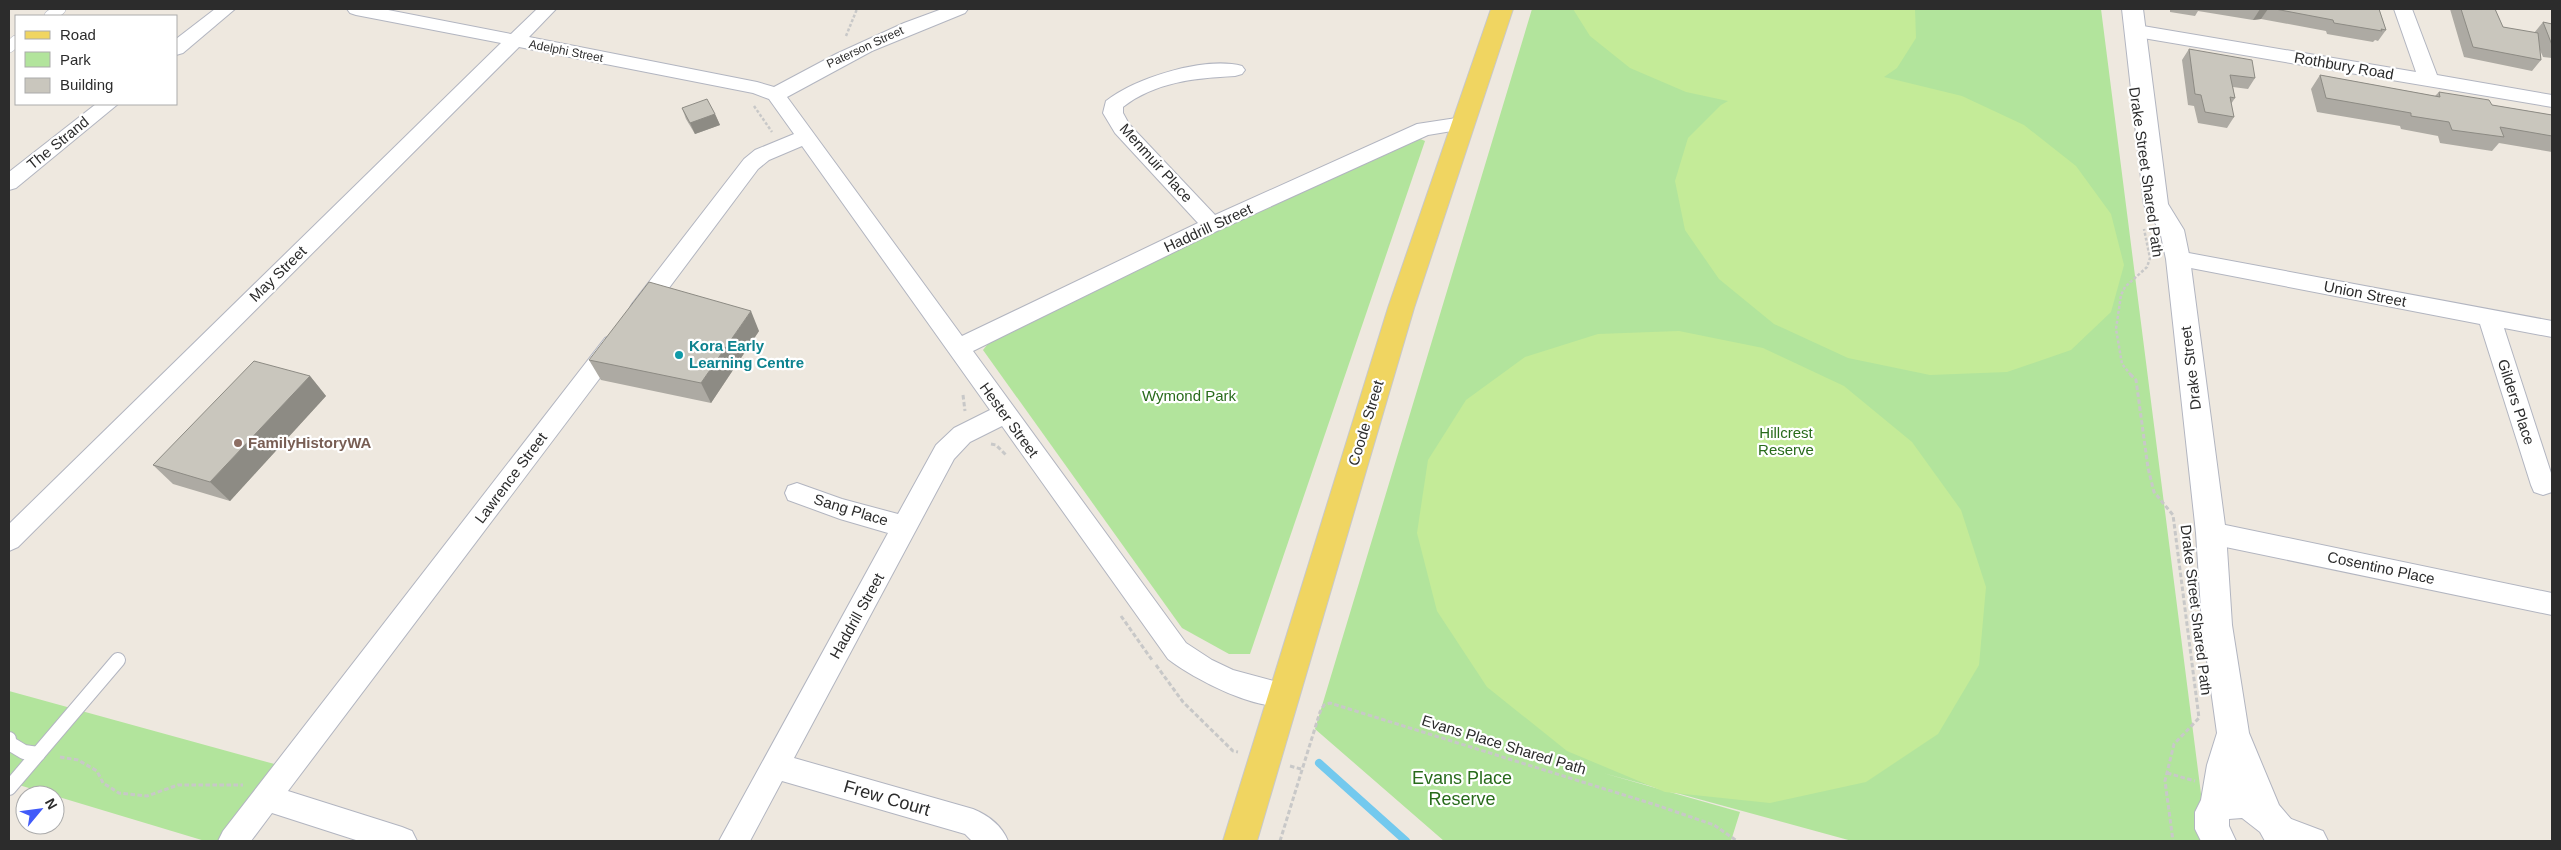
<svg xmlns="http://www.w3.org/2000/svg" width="2561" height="850" font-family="Helvetica,sans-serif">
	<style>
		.green { fill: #b2e49c }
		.pitch { fill: #c4eb98 }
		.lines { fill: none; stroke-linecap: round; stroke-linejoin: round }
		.stream { stroke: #73c9ee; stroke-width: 8 }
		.lane-far1-casing { stroke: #b2b5c0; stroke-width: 12 }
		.lane-casing { stroke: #b2b5c0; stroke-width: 16 }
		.street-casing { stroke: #b2b5c0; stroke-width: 2 }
		.secondary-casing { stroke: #b2b5c0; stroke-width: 2 }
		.primary-casing { stroke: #c8c8c8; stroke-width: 2 }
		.path-far1 { stroke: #c8c8c8; stroke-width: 2.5; stroke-dasharray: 3 2; stroke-linecap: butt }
		.path { stroke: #c8c8c8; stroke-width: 3; stroke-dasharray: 4.5 2.5; stroke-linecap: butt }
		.lane-far1 { stroke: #fff; stroke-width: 11 }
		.lane { stroke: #fff; stroke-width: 14 }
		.street { fill: #fff; fill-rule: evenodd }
		.secondary { fill: #fff; fill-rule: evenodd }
		.primary { fill: #f0d561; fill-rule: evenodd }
		.wall { fill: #adaaa3 }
		.shaded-wall { fill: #8d8b84 }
		.building { fill: #c9c6bd; stroke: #8d8b84 }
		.culture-dot { fill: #0f9aa8; stroke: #fff; stroke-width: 2 }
		.education-dot { fill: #8d6e63; stroke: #fff; stroke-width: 2 }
		.labels { text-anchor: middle; stroke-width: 4.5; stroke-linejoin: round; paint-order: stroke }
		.far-street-label { font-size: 12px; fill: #2c2c2c; stroke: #fff }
		.street-label { font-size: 15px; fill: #2c2c2c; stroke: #fff }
		.culture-label { font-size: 15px; font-weight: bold; fill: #0d838f; stroke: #fff; text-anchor: start }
		.park-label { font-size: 15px; fill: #286b1b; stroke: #fff }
		.education-label { font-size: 15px; font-weight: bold; fill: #785e54; stroke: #fff; text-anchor: start }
		.near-park-label { font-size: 18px; fill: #286b1b; stroke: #fff }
		.near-street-label { font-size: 18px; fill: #2c2c2c; stroke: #fff }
	</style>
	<rect width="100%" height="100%" fill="#eee8df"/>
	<g class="green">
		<polygon points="1532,9 2101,9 2207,841 1852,841 1603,773 1740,812 1731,841 1444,841 1315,729"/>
		<polygon points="1411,135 1425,141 1250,654 1229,654 1182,628 983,350 998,331"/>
		<polygon points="9,691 289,768 233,841 205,841 9,782"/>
	</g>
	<g class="pitch">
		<polygon points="1573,9 1915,9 1916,38 1897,68 1884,77 1962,96 2024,125 2076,166 2111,214 2124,265 2111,312 2071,350 2007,372 1930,375 1848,358 1774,324 1719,279 1685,230 1675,181 1688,138 1721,105 1728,101 1686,92 1630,68 1590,36"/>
		<polygon points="1679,331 1763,348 1844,386 1912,442 1961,510 1986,587 1979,665 1938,734 1866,782 1770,803 1665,792 1567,751 1487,687 1437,611 1417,533 1428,460 1466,400 1525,357 1598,334"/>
	</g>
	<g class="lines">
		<polyline class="stream" points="1319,763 1406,841"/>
		<defs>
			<g id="lane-far1">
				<polyline points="50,16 60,9"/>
				<polyline points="9,47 16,41"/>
			</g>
			<g id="lane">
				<polyline points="9,739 9,743 24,752 38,754"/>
				<polyline points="9,788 118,660"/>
			</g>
			<g id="street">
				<polygon points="215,9 235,9 183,53 176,55 176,39"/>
				<path d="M347,9H383L511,34L537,9H556L529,37L757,82L774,87L836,54L904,23L942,9H968L965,13L872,51L787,97L962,336L1198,223L1115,133L1103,113L1106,101C1135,78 1205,56 1242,66L1245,70L1242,74L1235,76C1195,78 1155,82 1123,107V113L1129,124L1215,215L1417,124L1463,117L1470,118L1473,123L1470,128L1428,135L1219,230L973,351L1186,643L1212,660L1233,670L1292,686L1296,695L1292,704C1262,715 1192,678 1168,659L1002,426L970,442L954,459L794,758L973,809C988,815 1002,826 1008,841H972L965,834L782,781L750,841H719L888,533L840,519L788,500L785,493L788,486L797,483L842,499L898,514L936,445L954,428L990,410L802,146L769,160L758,169L648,316L640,318L632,316L629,310L632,304L744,159L755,150L794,134L769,99L753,93L519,47L18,547L9,551V524L501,43L356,15L350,13Z"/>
				<polygon points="2394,9 2412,9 2437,75 2552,95 2552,107 2137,37 2130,35 2128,31 2130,27 2137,25 2416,72"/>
				<polygon points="96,104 118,104 16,188 9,190 9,172"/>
				<polygon points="2178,251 2552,321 2552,337 2504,328 2552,476 2552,492 2543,495 2534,492 2531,485 2480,324 2170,264 2167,259 2170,254"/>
				<polygon points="613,335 621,338 624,344 621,350 288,791 402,827 412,831 417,841 359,841 272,813 251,841 218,841 223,831 605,338"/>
				<polygon points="2211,522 2552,593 2552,615 2211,544 2202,540 2198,533 2202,526"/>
				<polygon points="2278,814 2323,831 2328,841 2276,841 2268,838 2263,828 2268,818"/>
			</g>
			<polygon id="secondary" points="2122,9 2143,9 2168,204 2184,230 2190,259 2226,533 2232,625 2249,733 2279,805 2291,819 2299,841 2265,841 2260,832 2242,818 2229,819 2229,826 2236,841 2201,841 2195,829 2195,812 2201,800 2207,765 2217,733 2202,625 2196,533 2166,259 2160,231 2144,205"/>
			<polygon id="primary" points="1491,9 1513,9 1414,308 1257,841 1223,841 1388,308"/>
		</defs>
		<use href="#lane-far1" class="lane-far1-casing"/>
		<use href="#lane" class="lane-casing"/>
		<use href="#street" class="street-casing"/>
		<use href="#secondary" class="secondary-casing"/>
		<use href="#primary" class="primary-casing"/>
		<g class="path-far1">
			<polyline points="846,36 857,9"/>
			<polyline points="754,106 772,132"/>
			<polyline points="2131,375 2122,364 2116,329 2121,295 2125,287 2147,267 2150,258 2144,229"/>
		</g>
		<g class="path">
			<polyline points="2130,374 2136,380 2148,468 2154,492 2173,515 2199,718 2174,744 2165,781 2173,841"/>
			<polyline points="963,395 965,411"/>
			<polyline points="991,444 996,445 1007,456"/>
			<polyline points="1121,616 1152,660"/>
			<polyline points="1156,665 1183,702 1233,751 1238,752"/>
			<polyline points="60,757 78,760 97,771 103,783 119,793 147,796 178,785 243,785"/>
			<polyline points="1290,766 1301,769"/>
			<polyline points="2167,773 2195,781"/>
			<polyline points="1280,841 1320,712 1324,705 1330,703 1656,805 1714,825 1737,841"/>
		</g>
		<use href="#lane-far1" class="lane-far1"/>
		<use href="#lane" class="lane"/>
		<use href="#street" class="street"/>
		<use href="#secondary" class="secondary"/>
		<use href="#primary" class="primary"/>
	</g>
	<g class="wall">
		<polygon points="2170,9 2379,9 2386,30 2378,41 2375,40 2373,42 2327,34 2326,31 2261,19 2253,20 2198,11 2195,16 2170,12"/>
		<polygon points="2450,9 2495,9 2503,27 2534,33 2543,22 2552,24 2552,58 2543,57 2540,50 2541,60 2532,71 2464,57"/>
		<polygon points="2189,49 2255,78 2248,89 2233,87 2235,98 2231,104 2234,117 2227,128 2198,123 2194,106 2188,105 2182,60"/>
		<polygon points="2320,75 2435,96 2439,92 2492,105 2552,115 2552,152 2499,143 2492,151 2440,143 2438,136 2401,129 2400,126 2317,112 2311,89"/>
		<polygon points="682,108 715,114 720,125 695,134 686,119"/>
		<polygon points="759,331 711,403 601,380 589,360"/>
		<polygon points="310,376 326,396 230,501 173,484 153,465"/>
	</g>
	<g class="shaded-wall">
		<polygon points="2260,9 2268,9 2261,19 2253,20"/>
		<polygon points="715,114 720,125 695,134 690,123"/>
		<polygon points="751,311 759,331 711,403 701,383"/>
		<polygon points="310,376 326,396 230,501 210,482"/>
	</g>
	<g class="building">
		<polygon points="2275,9 2379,9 2386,30 2381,29 2382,31 2334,23 2333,20"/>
		<polygon points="2461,9 2495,9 2503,27 2538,33 2541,60 2473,47"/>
		<polygon points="2543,22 2552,24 2552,45"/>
		<polygon points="2189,49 2252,60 2255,78 2230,75 2235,98 2230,97 2234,117 2205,112 2201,95 2195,94"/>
		<polygon points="2320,75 2440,97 2439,92 2489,100 2492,105 2552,115 2552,136 2500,127 2504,137 2452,130 2449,122 2411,116 2411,113 2326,98"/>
		<polygon points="707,99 715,114 690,123 682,108"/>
		<polygon points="649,282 751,311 701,383 589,360"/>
		<polygon points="254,361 310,376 210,482 153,465"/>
	</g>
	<circle class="culture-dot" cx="679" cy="355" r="5"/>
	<circle class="education-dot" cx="238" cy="443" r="5"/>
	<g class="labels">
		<g class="far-street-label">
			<text transform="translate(865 47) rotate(-25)" y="4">Paterson Street</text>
			<text transform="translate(566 51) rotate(11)" y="4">Adelphi Street</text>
		</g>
		<g class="street-label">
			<text transform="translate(2344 66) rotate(10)" y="5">Rothbury Road</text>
			<text transform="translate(58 143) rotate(-39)" y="5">The Strand</text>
			<text transform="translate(1156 163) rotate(48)" y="5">Menmuir Place</text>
			<text transform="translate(2146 172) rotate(82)" y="5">Drake Street Shared Path</text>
			<text transform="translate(1208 228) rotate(-25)" y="5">Haddrill Street</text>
			<text transform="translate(278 274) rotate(-44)" y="5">May Street</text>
			<text transform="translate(2365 294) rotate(11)" y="5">Union Street</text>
			<text transform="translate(2191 368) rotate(-97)" y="5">Drake Street</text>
			<text transform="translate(2516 402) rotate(72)" y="5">Gilders Place</text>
			<text transform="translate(1009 420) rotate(54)" y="5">Hester Street</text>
			<text transform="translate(1366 423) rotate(-73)" y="5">Coode Street</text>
			<text transform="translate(511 478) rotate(-53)" y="5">Lawrence Street</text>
			<text transform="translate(851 510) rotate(17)" y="5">Sang Place</text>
			<text transform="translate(2381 568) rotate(12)" y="5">Cosentino Place</text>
			<text transform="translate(2196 610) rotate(83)" y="5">Drake Street Shared Path</text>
			<text transform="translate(857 616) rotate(-61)" y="5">Haddrill Street</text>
			<text transform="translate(1504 745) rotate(17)" y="5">Evans Place Shared Path</text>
		</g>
		<g class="culture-label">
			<text x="689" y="351">Kora Early<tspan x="689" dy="17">Learning Centre</tspan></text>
		</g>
		<g class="park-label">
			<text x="1189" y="401">Wymond Park</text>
			<text x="1786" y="438">Hillcrest<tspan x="1786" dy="17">Reserve</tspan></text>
		</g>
		<g class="education-label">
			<text x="248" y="448">FamilyHistoryWA</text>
		</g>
		<g class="near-park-label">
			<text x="1462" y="784">Evans Place<tspan x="1462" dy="21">Reserve</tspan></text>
		</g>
		<g class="near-street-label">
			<text transform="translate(887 798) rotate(16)" y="6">Frew Court</text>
		</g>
	</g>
	<rect width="2561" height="850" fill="none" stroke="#2c2c2c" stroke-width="20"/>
	<rect x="15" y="15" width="162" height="90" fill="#ffffff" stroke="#ababab"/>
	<rect x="25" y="31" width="25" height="8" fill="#f0d561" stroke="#ababab"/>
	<text x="60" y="40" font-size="15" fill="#2c2c2c">Road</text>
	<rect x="25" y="52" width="25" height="15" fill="#b2e49c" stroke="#ababab"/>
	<text x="60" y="65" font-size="15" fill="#2c2c2c">Park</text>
	<rect x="25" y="78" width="25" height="15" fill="#c9c6bd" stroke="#ababab"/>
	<text x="60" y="90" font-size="15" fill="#2c2c2c">Building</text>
	<g transform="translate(40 810) rotate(61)"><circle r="24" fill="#ffffff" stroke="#ababab"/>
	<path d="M0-4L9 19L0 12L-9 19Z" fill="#415bf9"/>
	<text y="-8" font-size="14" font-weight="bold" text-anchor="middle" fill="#2c2c2c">N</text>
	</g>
</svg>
